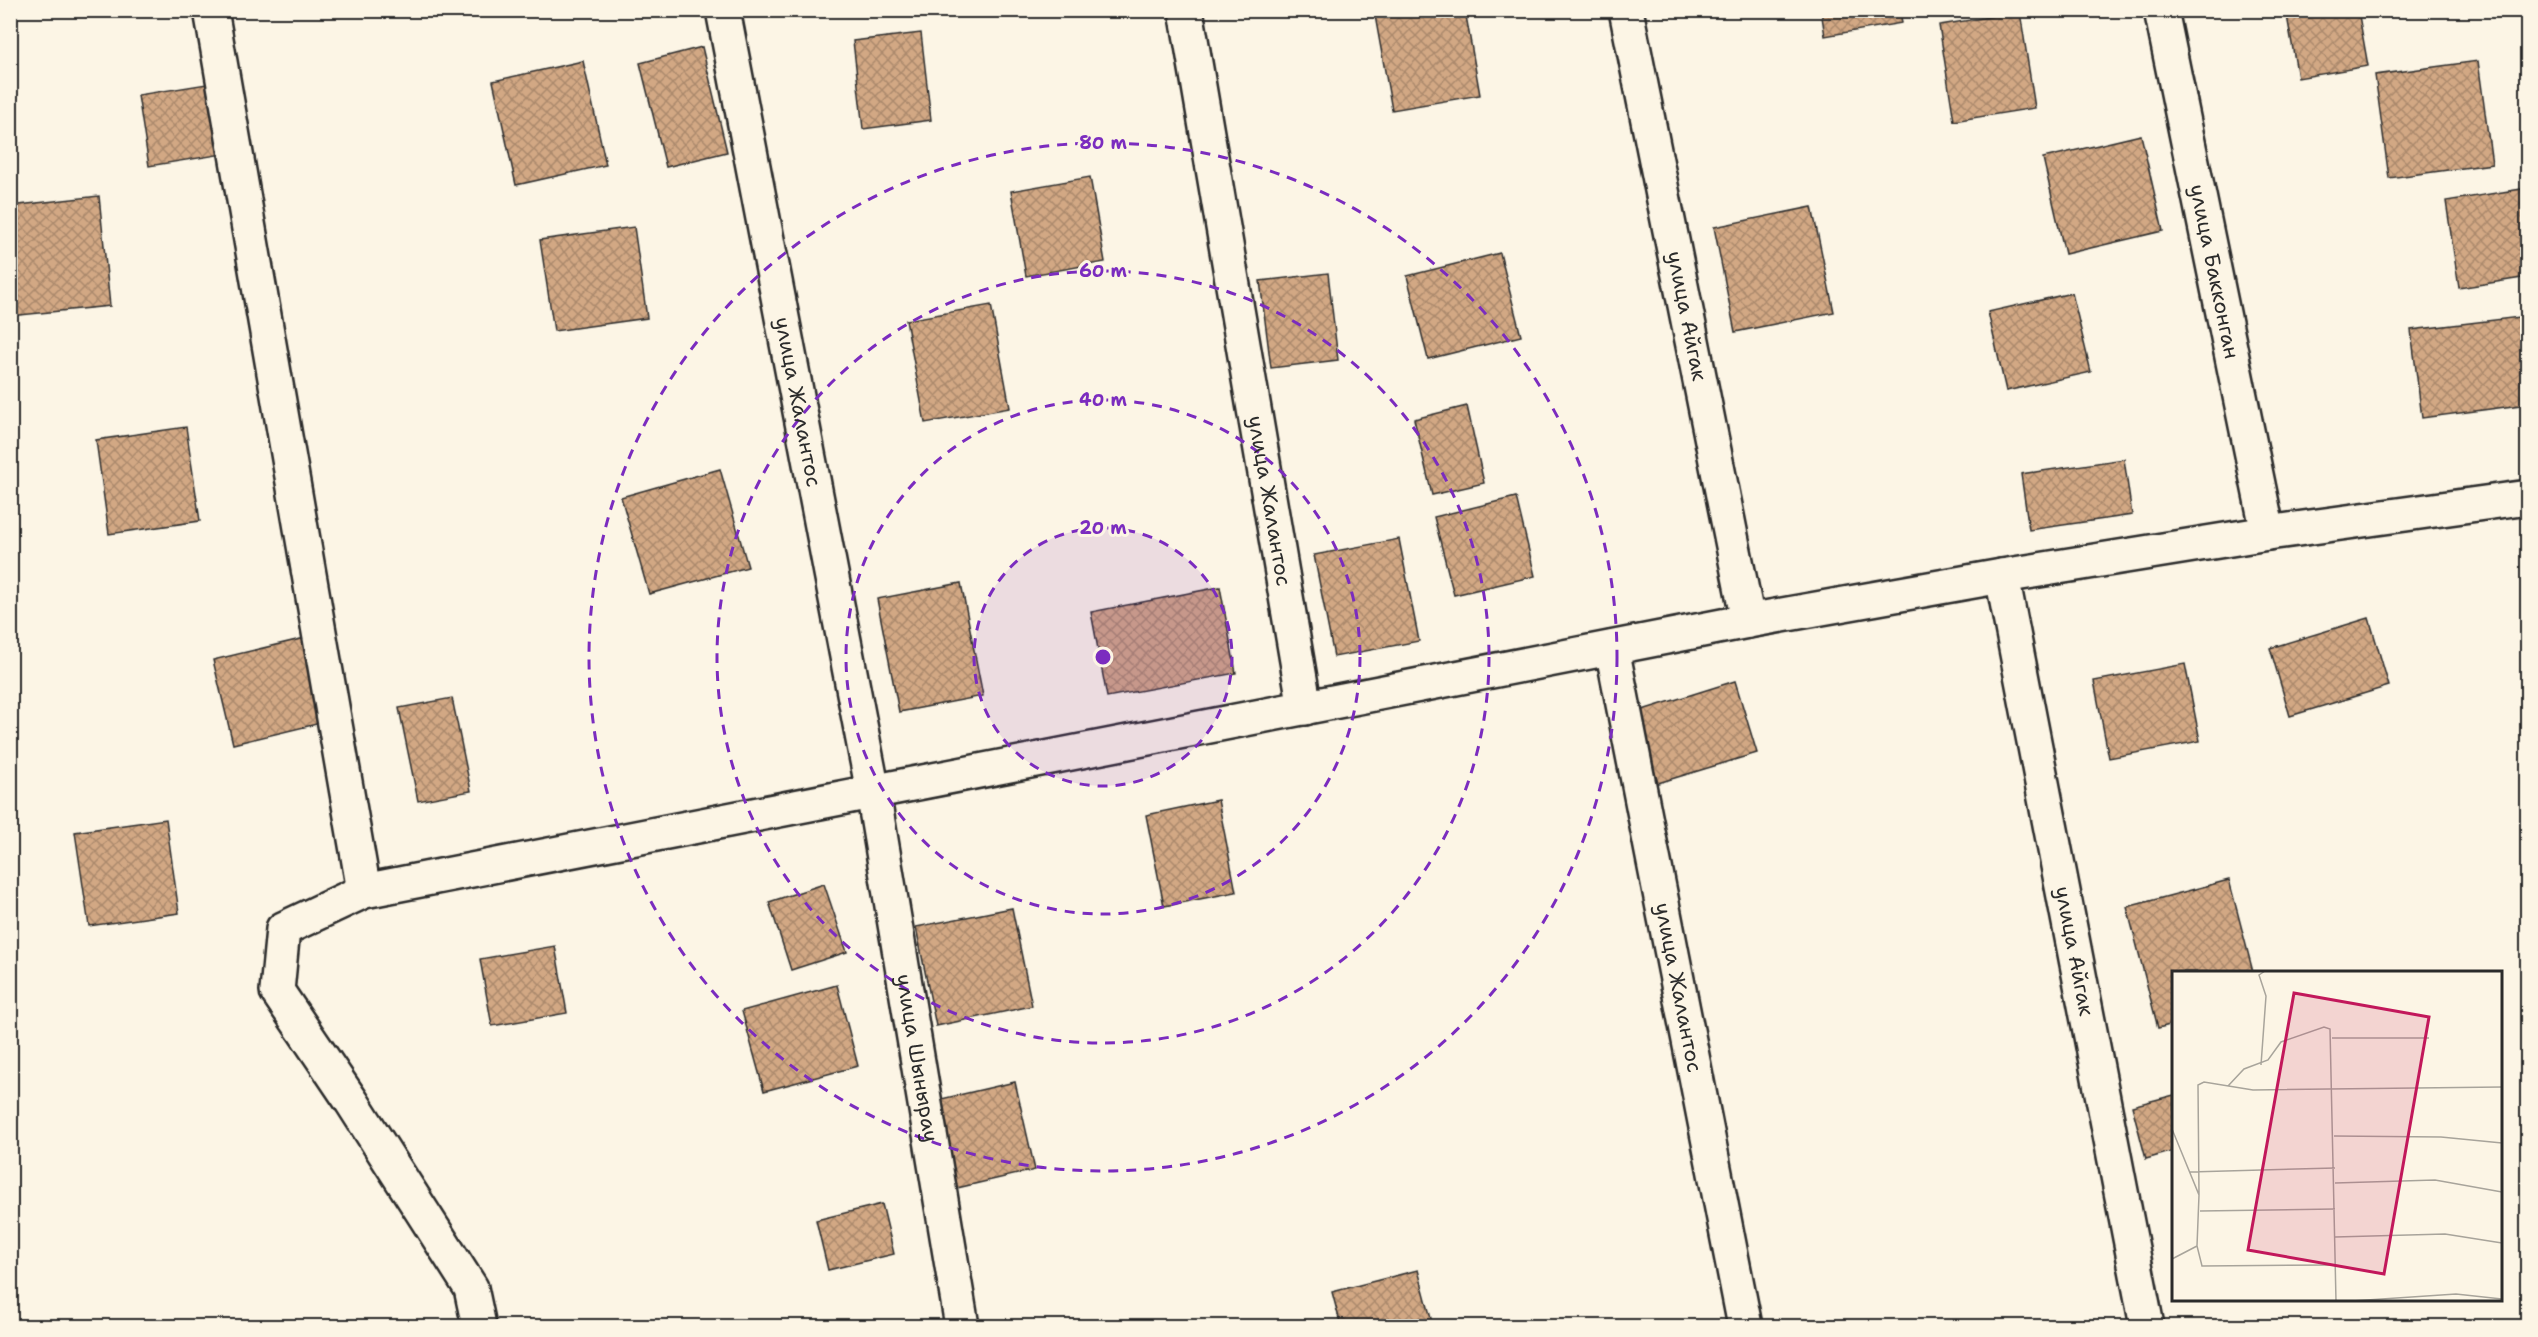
<svg xmlns="http://www.w3.org/2000/svg" width="2538" height="1337" font-family="'Shantell Sans',sans-serif">
	<style>
		.building { fill: url(#building-cross-hatch); stroke: #2b2b2b; stroke-width: 1.5 }
		.lines { fill: none; stroke-linecap: round; stroke-linejoin: round }
		.street-casing { stroke: #2b2b2b; stroke-width: 38 }
		.street { stroke: #fcf5e5; stroke-width: 33 }
		.ring { fill: none; stroke: #7b2cbf; stroke-width: 3; stroke-dasharray: 10 8 }
		.labels { text-anchor: middle; stroke-width: 6; stroke-linejoin: round; paint-order: stroke }
		.street-label { font-size: 21px; fill: #2b2b2b; stroke: #fcf5e5 }
		.inset-road { fill: none; stroke: #a8a49b; stroke-width: 1.5 }
		.view { fill: #c2185b; fill-opacity: 0.15; stroke: #c2185b; stroke-width: 3 }
		.inset-edge { fill: none; stroke: #2b2b2b; stroke-width: 3 }
		.centre { fill: #7b2cbf; stroke: #fcf5e5; stroke-width: 3 }
		.ring-label { font-size: 18px; text-anchor: middle; font-weight: bold; fill: #7b2cbf; stroke: #fcf5e5; stroke-width: 6; stroke-linejoin: round; paint-order: stroke }
	</style>
	<defs>
		<pattern id="building-cross-hatch" width="8" height="8" patternUnits="userSpaceOnUse" patternTransform="scale(1.5)"><rect width="8" height="8" fill="#d2a884"/><path d="M0 0l8 8M0 8l8-8" fill="none" stroke="#ab896c"/></pattern>
	</defs>
	<rect width="100%" height="100%" fill="#fcf5e5"/>
	<filter id="ink" filterUnits="userSpaceOnUse"><feTurbulence type="fractalNoise" baseFrequency=".0167" numOctaves="2"/><feDisplacementMap in="SourceGraphic" scale="12" xChannelSelector="R" yChannelSelector="G"/><feConvolveMatrix kernelMatrix="1 2 1 2 8 2 1 2 1" color-interpolation-filters="sRGB"/></filter>
	<g filter="url(#ink)">
		<g class="building">
			<polygon points="1374,10 1465,10 1480,95 1392,110"/>
			<polygon points="1821,10 1900,10 1902,23 1825,36"/>
			<polygon points="1926,10 1961,10 1927,17"/>
			<polygon points="2286,10 2358,10 2368,66 2298,78"/>
			<polygon points="2020,12 2035,108 1954,121 1939,25"/>
			<polygon points="921,33 931,120 863,129 853,41"/>
			<polygon points="702,47 727,152 666,167 640,63"/>
			<polygon points="583,61 606,165 516,185 493,81"/>
			<polygon points="2478,61 2492,164 2389,178 2375,75"/>
			<polygon points="219,82 230,153 149,166 138,95"/>
			<polygon points="2141,135 2163,231 2065,254 2043,158"/>
			<polygon points="1090,177 1105,262 1026,276 1011,191"/>
			<polygon points="2528,188 2528,277 2459,288 2446,201"/>
			<polygon points="99,196 110,306 10,316 10,206"/>
			<polygon points="1812,207 1834,312 1735,332 1714,227"/>
			<polygon points="634,227 647,318 554,331 540,240"/>
			<polygon points="1500,253 1521,336 1428,359 1407,276"/>
			<polygon points="1328,273 1338,360 1271,368 1260,281"/>
			<polygon points="2072,293 2091,372 2006,391 1988,312"/>
			<polygon points="991,305 1010,408 925,423 906,320"/>
			<polygon points="2528,316 2528,404 2422,418 2411,330"/>
			<polygon points="1467,406 1484,483 1432,495 1414,419"/>
			<polygon points="186,427 200,521 109,534 96,440"/>
			<polygon points="2124,459 2132,515 2029,530 2021,474"/>
			<polygon points="720,469 748,567 649,594 621,497"/>
			<polygon points="1516,497 1535,576 1454,595 1434,517"/>
			<polygon points="1399,539 1419,641 1334,657 1314,555"/>
			<polygon points="961,583 983,696 899,712 877,599"/>
			<polygon points="1220,587 1236,673 1107,697 1091,612"/>
			<polygon points="2369,618 2389,686 2290,716 2270,648"/>
			<polygon points="305,638 325,722 233,744 213,660"/>
			<polygon points="2185,664 2200,741 2109,758 2094,681"/>
			<polygon points="1735,681 1757,753 1658,783 1636,712"/>
			<polygon points="452,698 471,791 418,801 399,708"/>
			<polygon points="1218,800 1236,892 1164,906 1146,815"/>
			<polygon points="166,819 179,913 89,926 75,832"/>
			<polygon points="2229,880 2253,972 2174,972 2174,1024 2158,1028 2127,907"/>
			<polygon points="824,884 847,952 791,970 769,902"/>
			<polygon points="1012,908 1032,1006 936,1026 916,927"/>
			<polygon points="555,946 567,1013 492,1026 480,959"/>
			<polygon points="837,985 858,1066 764,1091 742,1011"/>
			<polygon points="1015,1082 1035,1170 957,1188 937,1100"/>
			<polygon points="2174,1095 2174,1151 2146,1159 2132,1106"/>
			<polygon points="882,1204 894,1254 828,1270 816,1220"/>
			<polygon points="1418,1270 1433,1326 1341,1326 1332,1292"/>
		</g>
		<g class="lines">
			<defs>
				<g id="street">
					<polyline points="211,10 364,891"/>
					<path id="s1" d="M723,10L873,792L962,1326"/>
					<path id="s2" d="M1186,10L1305,708"/>
					<path id="s3" d="M1626,10L1748,621"/>
					<path id="s4" d="M2161,10L2268,533"/>
					<path id="s5" d="M2002,576L2147,1326"/>
					<path id="s6" d="M1612,648L1745,1326"/>
					<polyline points="479,1326 471,1288 352,1102 277,991 283,929 364,891 1748,621 2002,576 2268,533 2528,497"/>
				</g>
			</defs>
			<use href="#street" class="street-casing"/>
			<use href="#street" class="street"/>
		</g>
	</g>
	<circle cx="1103" cy="657" r="129" fill="#7b2cbf" fill-opacity=".12"/>
	<g class="ring">
		<circle cx="1103" cy="657" r="129"/>
		<circle cx="1103" cy="657" r="257"/>
		<circle cx="1103" cy="657" r="386"/>
		<circle cx="1103" cy="657" r="514"/>
	</g>
	<g class="labels">
		<g class="street-label">
			<text dy="7" stroke="none"><textPath href="#s4" startOffset="267">улица Бакконган</textPath></text>
			<text dy="7" stroke="none"><textPath href="#s3" startOffset="312">улица Айгак</textPath></text>
			<text dy="7" stroke="none"><textPath href="#s1" startOffset="399">улица Жалантос</textPath></text>
			<text dy="7" stroke="none"><textPath href="#s2" startOffset="498">улица Жалантос</textPath></text>
			<text dy="7" stroke="none"><textPath href="#s5" startOffset="382">улица Айгак</textPath></text>
			<text dy="7" stroke="none"><textPath href="#s6" startOffset="346">улица Жалантос</textPath></text>
			<text dy="7" stroke="none"><textPath href="#s1" startOffset="1066">улица Шынырау</textPath></text>
		</g>
	</g>
	<g transform="translate(2172 971)">
		<rect width="330" height="330" fill="#fcf5e5"/>
		<path class="inset-road" d="M160,67H257M89,94L94,25L87,4L93,0M56,115L72,98L96,89L109,71L152,56L158,58L164,330M0,158L27,224L25,275L30,295L162,294M162,165L269,166L330,172M18,201L163,197M163,212L263,209L330,221M27,224L26,114L32,111L81,119L330,116M28,240L163,238M163,266L273,263L330,272M0,288L25,275M180,330L284,323L330,328"/>
		<path class="view" d="M122,22L257,46L212,303L76,279Z"/>
		<rect width="330" height="330" class="inset-edge"/>
	</g>
	<circle cx="1103" cy="657" r="9" class="centre"/>
	<g class="ring-label">
		<text x="1103" y="149">80 m</text>
		<text x="1103" y="277">60 m</text>
		<text x="1103" y="406">40 m</text>
		<text x="1103" y="534">20 m</text>
	</g>
	<rect width="2538" height="1337" fill="none" stroke="#fcf5e5" stroke-width="36"/>
	<rect x="18" y="18" width="2502" height="1301" fill="none" stroke="#2b2b2b" stroke-width="2" filter="url(#ink)"/>
</svg>
